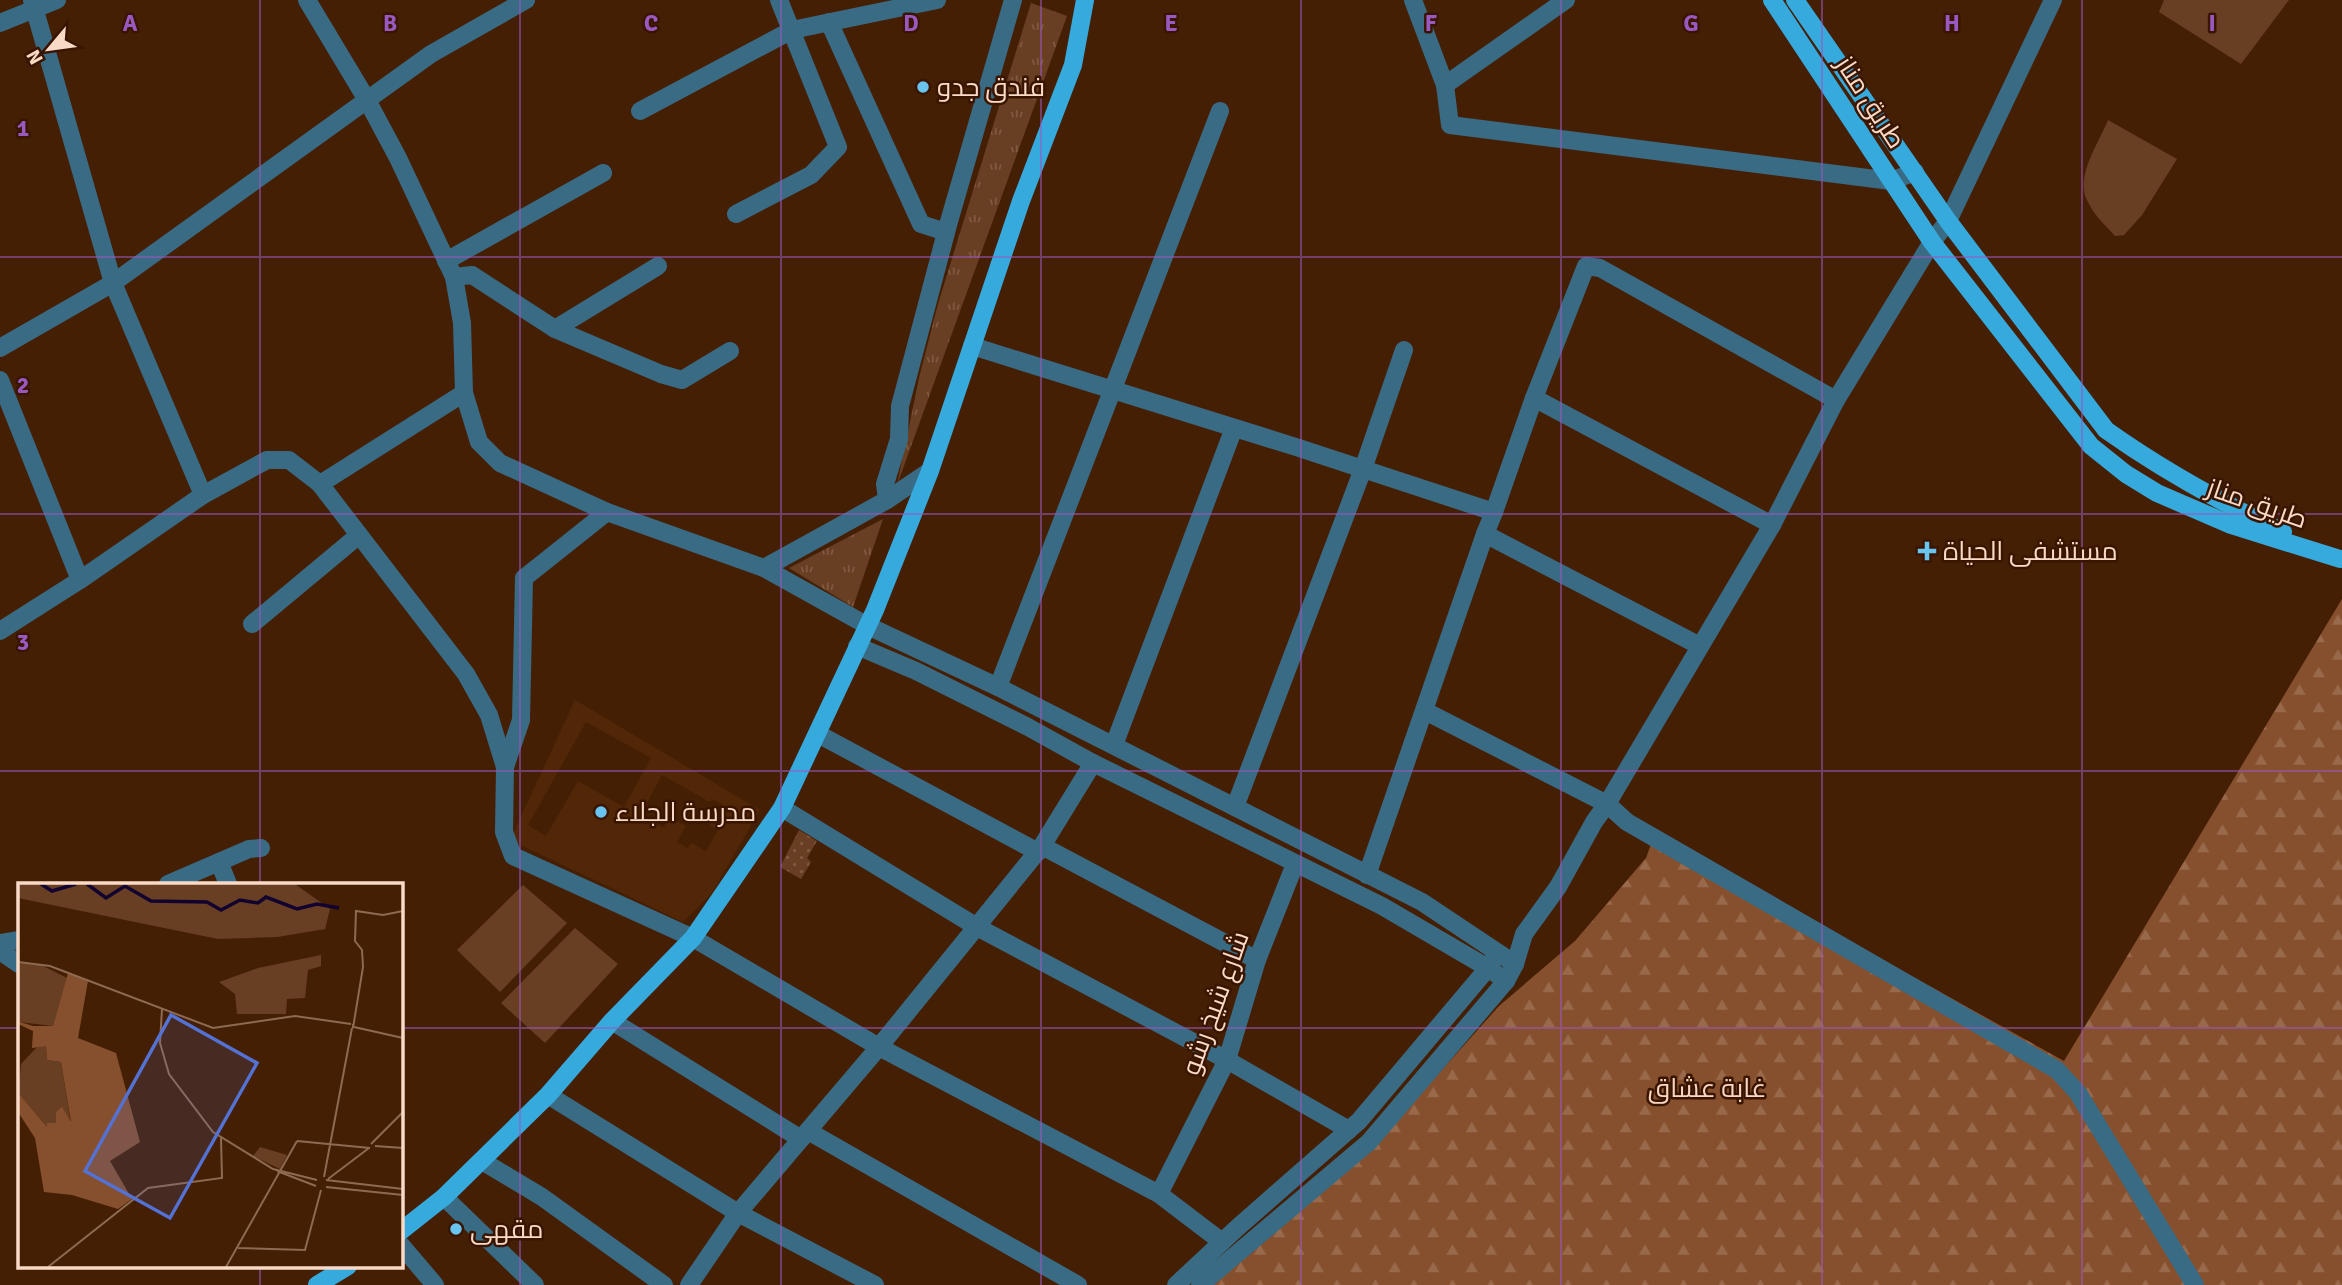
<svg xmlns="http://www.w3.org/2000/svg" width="2342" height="1285" font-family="Signika,Cairo,sans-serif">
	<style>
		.built { fill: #512707; fill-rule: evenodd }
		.grass { fill: url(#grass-tufts) }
		.forest { fill: url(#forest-firs) }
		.park { fill: #693f24 }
		.garden { fill: url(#garden-dots) }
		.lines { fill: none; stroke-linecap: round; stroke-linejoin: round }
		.minor { stroke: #3a6b84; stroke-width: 18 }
		.major { stroke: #36aadd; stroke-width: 18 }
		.grid { fill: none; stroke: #9a58c1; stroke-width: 2; stroke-opacity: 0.55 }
		.poi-dot { fill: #69c4f0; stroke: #391500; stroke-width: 2.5 }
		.labels { text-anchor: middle; stroke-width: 5; stroke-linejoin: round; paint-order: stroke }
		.poi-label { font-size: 26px; fill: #f9dac7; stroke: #391500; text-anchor: start }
		.street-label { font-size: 26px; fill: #f9dac7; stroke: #391500 }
		.park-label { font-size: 26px; fill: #f9d6c3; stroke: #391500 }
		.inset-river { fill: none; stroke: #120230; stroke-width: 3.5 }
		.inset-road { fill: none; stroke: #8d6a52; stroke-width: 2 }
		.view { fill: #5471d4; fill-opacity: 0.15; stroke: #5471d4; stroke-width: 3.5 }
		.inset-edge { fill: none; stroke: #f9dac7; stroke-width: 3.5 }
		.grid-label { font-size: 23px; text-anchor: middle; font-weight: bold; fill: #9a58c1; stroke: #391500; stroke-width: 5; stroke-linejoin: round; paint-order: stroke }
	</style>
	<defs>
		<pattern id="grass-tufts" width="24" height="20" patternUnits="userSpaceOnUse" patternTransform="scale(1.75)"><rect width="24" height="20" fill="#693f24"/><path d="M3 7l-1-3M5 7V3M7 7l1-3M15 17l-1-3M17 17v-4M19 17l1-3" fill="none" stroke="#7f5a42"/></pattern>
		<pattern id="forest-firs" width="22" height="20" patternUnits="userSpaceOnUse" patternTransform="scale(1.75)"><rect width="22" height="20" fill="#86502e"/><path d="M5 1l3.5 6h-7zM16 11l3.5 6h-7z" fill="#98694b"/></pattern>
		<pattern id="garden-dots" width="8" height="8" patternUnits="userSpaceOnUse" patternTransform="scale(1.75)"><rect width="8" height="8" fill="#693f24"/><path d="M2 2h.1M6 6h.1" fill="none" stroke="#7f5a42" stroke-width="1.8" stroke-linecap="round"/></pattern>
	</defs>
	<rect width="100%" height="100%" fill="#451f04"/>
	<path class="built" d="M575,700L760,810L712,893L683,922L510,840ZM586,722L651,758L624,807L578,781L546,836L528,825ZM662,775L710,802L712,799L722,804L710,825L718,830L706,851L691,843L688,848L677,842L686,826L670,818L664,828L640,815Z"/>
	<g class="grass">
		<polygon points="1031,3 1067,16 897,485 919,378 938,304"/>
		<polygon points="883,519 853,607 789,568"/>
	</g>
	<polygon class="forest" points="2342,599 2342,1285 1204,1285 1374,1146 1499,1006 1575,941 1646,858 1655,833 2064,1061"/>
	<g class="park">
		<polygon points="2164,0 2289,0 2241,64 2159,12"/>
		<path d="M2108,120L2177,159L2142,215L2124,235L2115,236C2105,225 2093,214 2087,200C2075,176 2099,143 2108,120Z"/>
		<polygon points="523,885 567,923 500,992 457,950"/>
		<polygon points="575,928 618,964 545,1043 501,1003"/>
	</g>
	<polygon class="garden" points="799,830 817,841 807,858 811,862 801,879 780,867"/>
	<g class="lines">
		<g class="minor">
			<polyline points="32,0 113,283 203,495"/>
			<polyline points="307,0 367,100 398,158 454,277 462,323 464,393 479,442 500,463 607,512 764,568 868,626 998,687 1422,902 1515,964"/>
			<polyline points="1413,0 1445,85 1566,0"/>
			<polyline points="829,22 921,224 946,232"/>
			<polyline points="0,23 57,0"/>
			<polyline points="1445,85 1450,125 1891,181 1915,172"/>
			<polyline points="640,111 792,30 937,0"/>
			<polyline points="736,214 811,175 838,147 779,0"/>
			<polyline points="446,261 603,173"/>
			<polyline points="454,277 472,275 555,329 661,374 682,380 730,351"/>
			<polyline points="555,329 658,266"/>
			<polyline points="972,346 1296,447 1494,512 1485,534 1700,646"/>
			<polyline points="0,348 113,283 431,54 526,0"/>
			<polyline points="0,380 80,580"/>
			<polyline points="1534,398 1772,525"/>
			<polyline points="320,484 466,674 489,715 505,767 504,832 513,856 693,938 879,1047 1159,1194 1222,1242"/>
			<polyline points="887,500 885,484 899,439 900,406 948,225 1013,0"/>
			<polyline points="1494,512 1534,398 1586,266 1600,268 1836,400"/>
			<polyline points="764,568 887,500 930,471"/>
			<polyline points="252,624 359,535"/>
			<polyline points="0,631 80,580 203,495 267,460 289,460 320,484 464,393"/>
			<polyline points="857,646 916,671 1028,727 1093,763 1382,906 1488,968 1506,981"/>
			<polyline points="998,687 1220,111"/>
			<polyline points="1425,711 1607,804 1627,822 2057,1070 2078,1093 2195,1285"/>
			<polyline points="818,734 1038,852"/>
			<polyline points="1114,745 1234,428"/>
			<polyline points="505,767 521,720 524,578 607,512"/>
			<polyline points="1235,807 1363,469 1404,350"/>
			<polyline points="782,808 977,927 1227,1060 1349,1130"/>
			<polyline points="1042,846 1257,960"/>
			<polyline points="219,862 228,884"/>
			<polyline points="1367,875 1485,534"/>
			<polyline points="168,884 249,849 261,848"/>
			<polyline points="0,943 19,940"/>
			<polyline points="0,951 19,964"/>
			<polyline points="612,1021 801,1139"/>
			<polyline points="548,1095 738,1213 875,1285"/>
			<polyline points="808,1131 1078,1285"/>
			<polyline points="482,1161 542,1197 664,1285"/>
			<polyline points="1159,1194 1227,1060 1257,960 1295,864"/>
			<polyline points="444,1197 535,1285"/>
			<polyline points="401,1245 435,1285"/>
			<polyline points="689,1285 738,1213 879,1047 1042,846 1093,763"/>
			<polyline points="1176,1285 1237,1228 1359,1121 1488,968 1494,958"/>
			<polyline points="1200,1285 1369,1142 1506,981 1515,964 1524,934 1558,887 1594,822 1607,804 1772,525 1836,400 1932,242 1948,221 2053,0"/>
		</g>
		<g class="major">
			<polyline points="1772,0 1932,242 2091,446 2126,474 2157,493 2231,525 2340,559"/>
			<path d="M1795,0L1948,221L2106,430C2161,469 2222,503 2283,532"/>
			<polyline points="401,1231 444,1197 548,1095 612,1021 693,938 782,808 875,610 930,471 1021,201 1073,65 1085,0"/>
			<polyline points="317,1285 348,1266"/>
		</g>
	</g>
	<path class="grid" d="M260,0V884M520,0V1285M781,0V1285M1041,0V1285M1301,0V1285M1561,0V1285M1822,0V1285M2082,0V1285M0,257H2342M0,514H2342M0,771H2342M0,1028H19M401,1028H2342M260,1266V1285"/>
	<g class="poi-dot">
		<circle cx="923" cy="87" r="7"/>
		<path d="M1923.5 540.5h7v7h7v7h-7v7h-7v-7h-7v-7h7z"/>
		<circle cx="601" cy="812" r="7"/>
		<circle cx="456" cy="1229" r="7"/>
	</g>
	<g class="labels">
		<g class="poi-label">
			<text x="937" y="96">فندق جدو</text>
			<text x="1943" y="560">مستشفى الحياة</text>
			<text x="615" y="821">مدرسة الجلاء</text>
			<text x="470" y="1238">مقهى</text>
		</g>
		<g class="street-label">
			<text transform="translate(1871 102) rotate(57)" y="9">طريق مناز</text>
			<text transform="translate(2257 503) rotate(19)" y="9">طريق مناز</text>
			<text transform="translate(1215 1003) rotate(-70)" y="9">شارع شيخ رشو</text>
		</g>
		<g class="park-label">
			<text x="1707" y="1097">غابة عشاق</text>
		</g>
	</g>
	<g transform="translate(18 883)">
		<rect width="385" height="385" fill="#451f04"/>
		<path d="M0,1H277L312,26L307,46L259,54L200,56L0,15ZM303,72V83L290,87L287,115L269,116L268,131H219L217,111L201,99L240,85ZM0,80L23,82L49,95L35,143L1,139ZM28,162L29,177L43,179L53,242L38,240L30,245L0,211L3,181L19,164Z" fill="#693f24"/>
		<path d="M50,90L70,98L60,155L98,170L122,259L92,278L114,316L100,326L54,312L26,309L17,255L0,229V210L29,244V240H38V229L44,224L53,239L43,179L29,177L28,163L14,165L15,148L0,141V132L2,139L15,143H35Z" fill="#86502e"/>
		<path d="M242,264L269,272L262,286L235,273Z" fill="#693f24"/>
		<path class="inset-river" d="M23,1L34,8L58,1M69,1L88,15L107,3L133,18L189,19L203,27L222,17L240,20L248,14L279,26L299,21L321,25"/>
		<path class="inset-road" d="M0,79L32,83L195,145L277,133L333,141M144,126L142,160L151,191L195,249L255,286L299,297M335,141V145L345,84L344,67L337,58L338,28L365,32L385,28M336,144L385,155M279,258L352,265M353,261L385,229M357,263L385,265M259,288L298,303M306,294L334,145M310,296L351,265M308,297L385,306M308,304L385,312M220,365L287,367L303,307M30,384L130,305L204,295L203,255M208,384L279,258"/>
		<path class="view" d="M153,132L239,180L152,335L67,288Z"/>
		<rect width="385" height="385" class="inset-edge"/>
	</g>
	<g class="grid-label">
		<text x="130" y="31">A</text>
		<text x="390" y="31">B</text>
		<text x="651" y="31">C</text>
		<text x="911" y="31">D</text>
		<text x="1171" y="31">E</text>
		<text x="1431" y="31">F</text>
		<text x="1691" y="31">G</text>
		<text x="1952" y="31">H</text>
		<text x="2212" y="31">I</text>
		<text x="23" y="136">1</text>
		<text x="23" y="393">2</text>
		<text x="23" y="650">3</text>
	</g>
	<g transform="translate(49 49) rotate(241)" stroke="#391500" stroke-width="5" paint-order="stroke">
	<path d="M0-5L12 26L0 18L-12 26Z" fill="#f9dac7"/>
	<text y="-10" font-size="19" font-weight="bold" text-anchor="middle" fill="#f9dac7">N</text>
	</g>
</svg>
